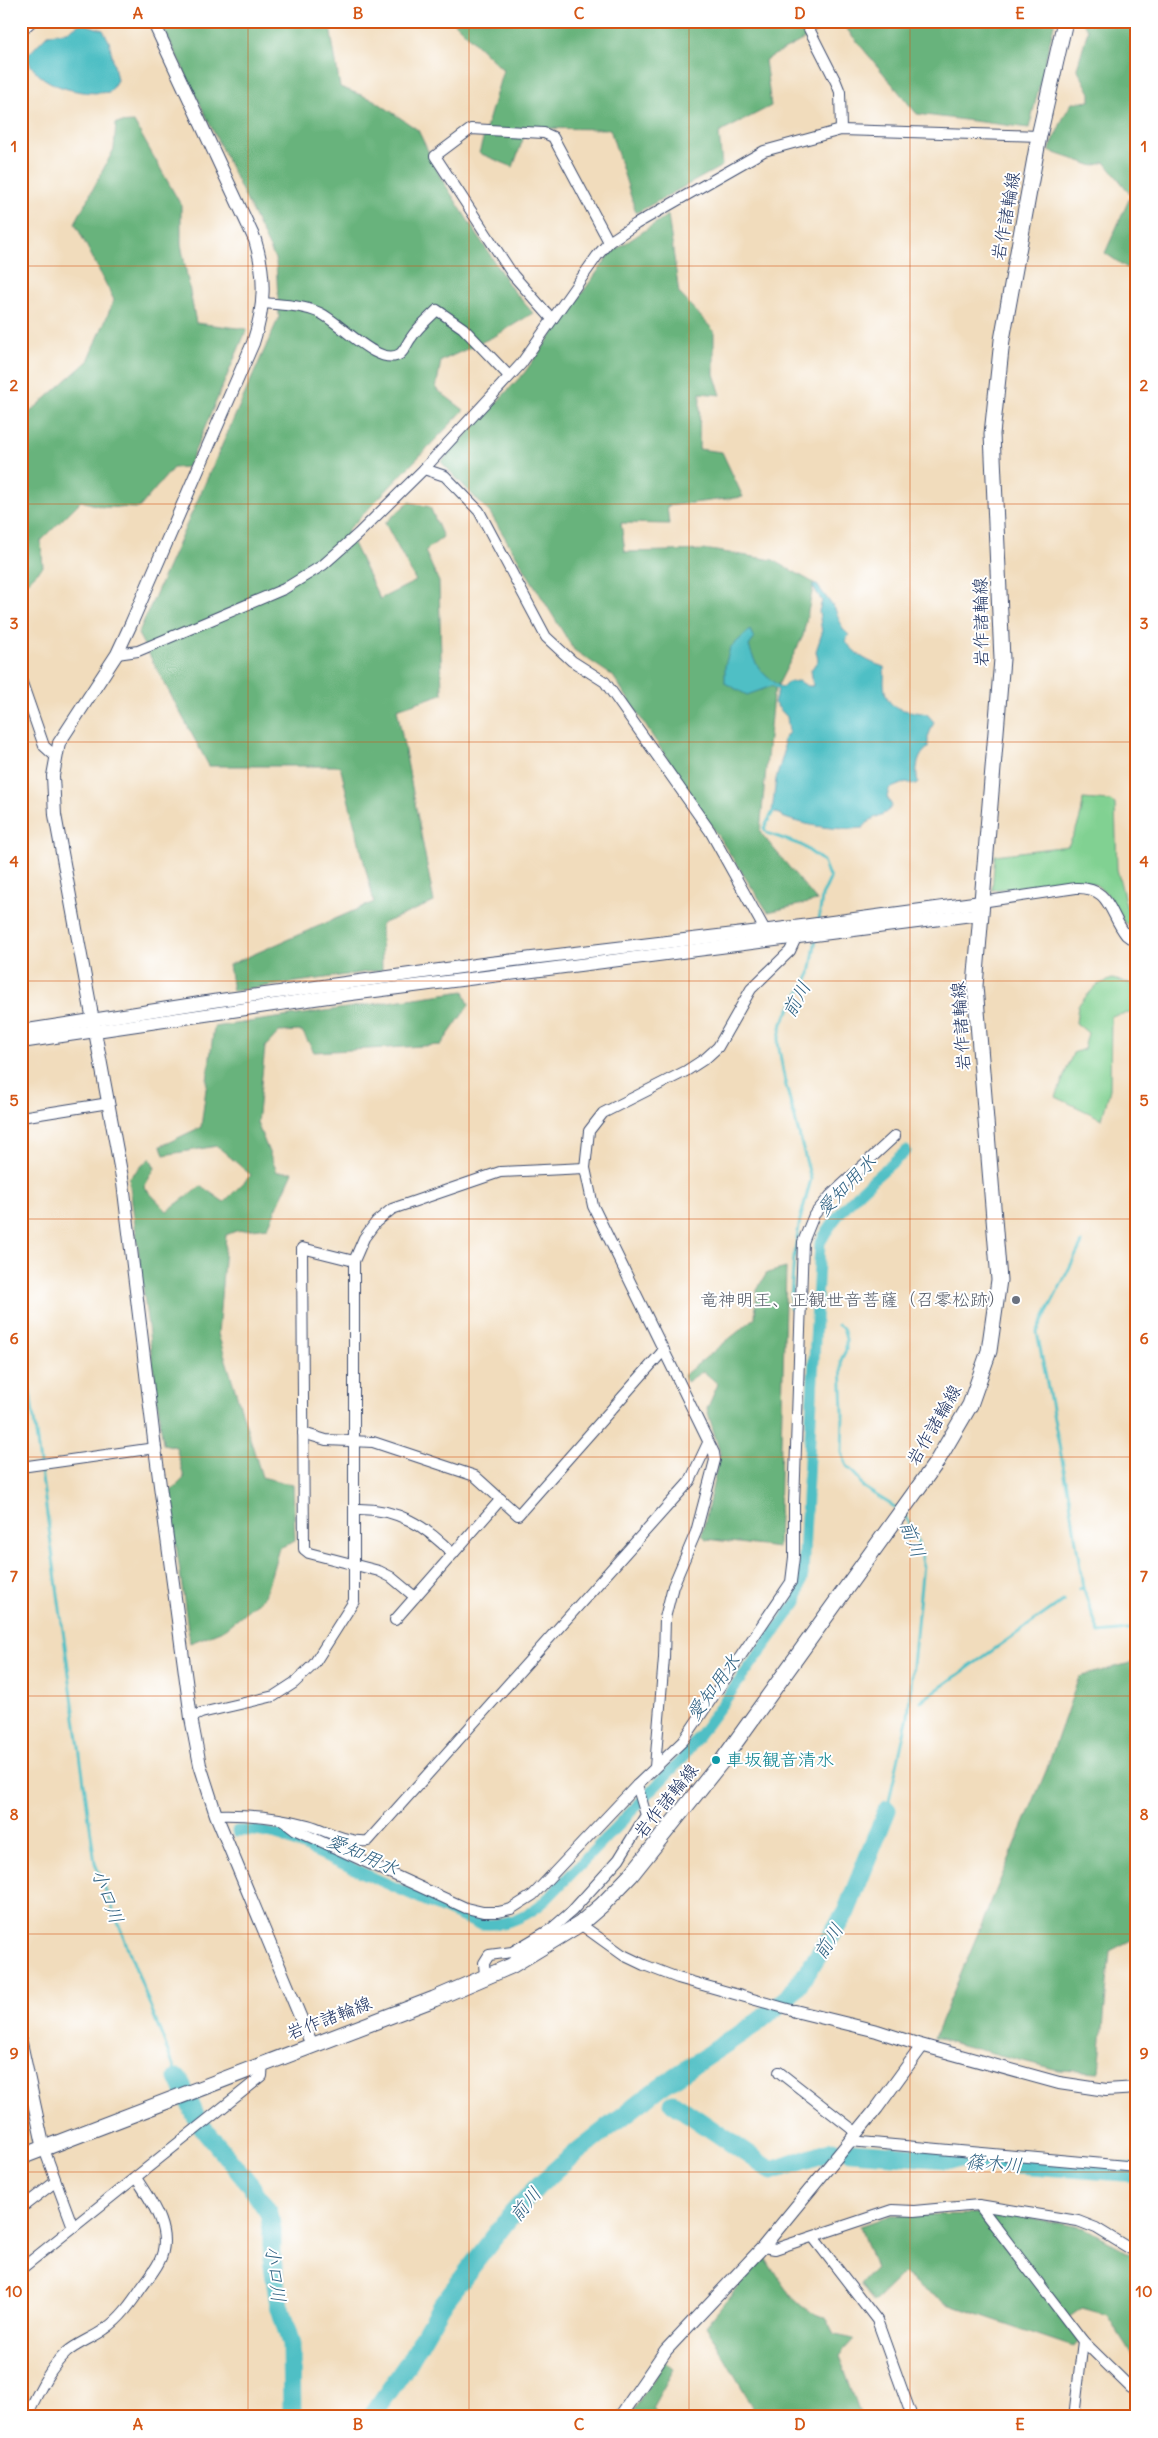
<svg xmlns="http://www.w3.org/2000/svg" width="1158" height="2438" font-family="Delius,'Klee One',sans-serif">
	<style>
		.green { fill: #81d192; stroke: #4e8078 }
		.forest { fill: #68b37c; stroke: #42716d }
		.water { fill: #50bfc5; stroke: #367792 }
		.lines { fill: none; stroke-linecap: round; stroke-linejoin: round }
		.stream { stroke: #50bfc5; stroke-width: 3 }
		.canal { stroke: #50bfc5; stroke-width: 11 }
		.river { stroke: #50bfc5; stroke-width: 19 }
		.minor-casing { stroke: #3b496c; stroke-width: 12 }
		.tertiary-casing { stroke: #3b496c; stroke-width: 14 }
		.secondary-casing { stroke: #3b496c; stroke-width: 17 }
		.minor { stroke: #fff; stroke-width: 10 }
		.tertiary { stroke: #fff; stroke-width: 12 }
		.secondary { stroke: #fff; stroke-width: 15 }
		.grid { fill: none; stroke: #d45514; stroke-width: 1; stroke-opacity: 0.55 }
		.worship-dot { fill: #6b7280; stroke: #fff; stroke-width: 2 }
		.culture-dot { fill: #0f9aa8; stroke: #fff; stroke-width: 2 }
		.labels { text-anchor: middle; stroke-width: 4; stroke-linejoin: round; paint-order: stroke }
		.street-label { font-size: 18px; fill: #1b2f5e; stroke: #fff }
		.worship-label { font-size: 18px; fill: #5b616d; stroke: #fff; text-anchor: end }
		.culture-label { font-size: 18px; fill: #0d838f; stroke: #fff; text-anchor: start }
		.water-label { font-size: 19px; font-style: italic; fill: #2e6182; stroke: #fff }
		.neatline { fill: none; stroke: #d45514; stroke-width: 2 }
		.grid-label { font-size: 16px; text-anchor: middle; font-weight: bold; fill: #d45514 }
	</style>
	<rect width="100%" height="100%" fill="#fff"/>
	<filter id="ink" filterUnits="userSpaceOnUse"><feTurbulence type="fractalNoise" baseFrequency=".02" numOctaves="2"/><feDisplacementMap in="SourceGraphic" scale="10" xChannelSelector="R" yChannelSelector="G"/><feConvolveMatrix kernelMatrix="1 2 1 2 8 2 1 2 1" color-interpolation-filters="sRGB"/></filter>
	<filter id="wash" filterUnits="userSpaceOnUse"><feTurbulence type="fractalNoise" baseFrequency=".0096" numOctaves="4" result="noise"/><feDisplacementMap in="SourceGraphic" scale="20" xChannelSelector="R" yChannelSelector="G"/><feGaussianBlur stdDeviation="1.12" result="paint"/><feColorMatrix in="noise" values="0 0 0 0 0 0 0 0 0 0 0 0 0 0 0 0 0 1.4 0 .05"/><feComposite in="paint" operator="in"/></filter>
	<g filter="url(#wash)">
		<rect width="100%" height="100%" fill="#f1dcbc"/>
		<g class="green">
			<path d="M1083,799L1110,801L1115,804L1117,869L1131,925L1123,922C1113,901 1105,883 1079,880L992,890L995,855L1068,846C1076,831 1082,817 1083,799Z"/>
			<polygon points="1112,979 1129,983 1137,988 1137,1012 1111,1016 1110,1089 1102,1119 1056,1097 1073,1053 1084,1049 1088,1033 1076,1023 1078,1005 1097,985"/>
		</g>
		<g class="forest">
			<polygon points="160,21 329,21 340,87 374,100 418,130 441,178 511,288 533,313 497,335 441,361 436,389 464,410 347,531 380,599 416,581 385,523 409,502 430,507 443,537 425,551 439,582 442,694 397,709 434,902 381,924 382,970 233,991 229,965 374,902 340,766 209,766 138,634 279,317 276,261"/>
			<polygon points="453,21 838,21 765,60 771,106 719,133 722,166 636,213 610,129 527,128 513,167 479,153 503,70"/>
			<polygon points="840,21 1055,21 1029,128 917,114"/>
			<polygon points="1082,21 1137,21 1137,254 1127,268 1105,253 1131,195 1105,162 1094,166 1049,151 1064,116 1072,103 1090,101 1090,93 1077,68 1088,30"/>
			<polygon points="134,122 181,205 181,244 196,323 247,329 188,467 173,468 139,508 103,507 81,501 41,541 43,567 21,588 21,420 88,361 114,300 75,223 114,149 116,123"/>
			<polygon points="668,215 679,293 714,331 714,374 721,395 700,393 699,449 722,452 743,497 667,506 669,524 621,523 625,552 710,550 773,560 814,583 803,636 773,695 760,832 817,901 768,912 613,676 574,650 490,513 441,462 525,372 611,253"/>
			<polygon points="464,991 469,1005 441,1045 314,1052 302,1031 279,1032 265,1047 257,1123 277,1172 293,1172 268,1227 236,1231 226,1235 218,1334 262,1477 293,1485 295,1541 279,1548 265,1596 223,1630 190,1643 169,1493 184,1478 176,1447 163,1444 129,1178 150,1158 155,1168 144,1187 167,1211 201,1186 224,1202 251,1175 217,1146 164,1155 161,1146 201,1127 214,1027"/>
			<polygon points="786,1268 778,1548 706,1539 702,1535 720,1453 707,1409 718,1384 703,1371 687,1382 683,1376 755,1318 757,1289 767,1273"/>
			<polygon points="1137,1661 1137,1937 1110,1951 1099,2072 1058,2070 934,2038 1046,1771 1079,1677"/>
			<polygon points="21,2076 29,2106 21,2114"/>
			<polygon points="1012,2214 1085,2228 1137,2257 1137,2363 1107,2315 1082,2308 1065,2320 1079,2339 1073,2347 945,2303 903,2274 874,2302 860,2284 875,2268 860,2226 892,2215"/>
			<path d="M764,2255C779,2279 796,2313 826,2317L835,2335L854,2339L839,2355L861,2417H759L706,2326Z"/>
			<polygon points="665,2362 674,2369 652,2408 661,2417 629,2417"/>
		</g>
		<g class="water">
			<path d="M81,23L103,30L109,41L117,80L110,92C83,96 35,87 27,56L48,34L67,32Z"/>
			<path d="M812,585H817L835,609L843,629L849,635L845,641C858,656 866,661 884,667C885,673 884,678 884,683C886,713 904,709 927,714L934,722L928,737V748C917,755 915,771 918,783L916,785L906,782L889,789L887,797L892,806C884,818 873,814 863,828C838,831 806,826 782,817L780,814L772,812L776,779L784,752L783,740L789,732L787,717L774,703L778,690L772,686L747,695L725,683V666L730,648L750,630L754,639L749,646C756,668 763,675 782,688L788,682L799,681L807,686H813L811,670L818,660L816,651L822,633L819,611L822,601Z"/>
			<polygon points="1137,753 1137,859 1134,836"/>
		</g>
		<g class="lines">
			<g class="stream">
				<polyline points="774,810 764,828 767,833 801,845 823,861 830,879 822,896 819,920"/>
				<polyline points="793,1310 790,1308 794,1257 800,1220 811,1179 785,1082 778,1043 782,1023 810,974 816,938"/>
				<polyline points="838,1325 843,1328 846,1339 846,1350 841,1360 843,1413 842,1453 847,1466 859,1479 863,1487 898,1509"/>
				<polyline points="21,1339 30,1391 95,1863 178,2078"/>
				<polyline points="1083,1588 1099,1633 1137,1629"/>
				<polyline points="1079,1589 1083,1588 1070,1501 1037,1332 1082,1243"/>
				<polyline points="921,1701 1064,1600"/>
				<path d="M887,1810L908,1716L923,1564C920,1546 915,1529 904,1515"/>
			</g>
			<path class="canal" d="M237,1831H256L278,1835L475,1923C503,1928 526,1918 546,1900L682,1759L797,1602L803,1575L820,1243C840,1205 874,1179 906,1151"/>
			<g class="river">
				<polyline points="178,2078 199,2123 251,2186 269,2213 272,2229 272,2259 279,2305 291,2344 292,2417"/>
				<polyline points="673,2103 772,2171 833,2150"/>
				<polyline points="851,2152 1137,2173"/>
				<polyline points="371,2417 409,2362 441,2306 512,2214 538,2186 568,2159 660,2087 758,2022 788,1997 807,1973 846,1912 887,1810"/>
			</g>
		</g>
	</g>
	<g filter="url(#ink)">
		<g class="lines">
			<defs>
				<g id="minor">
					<polyline points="805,21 836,82 840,92 841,130"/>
					<polyline points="21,31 32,21"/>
					<path d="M264,303C282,305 302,305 320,313C340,322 379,368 400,354C405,350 407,343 411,338C418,327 428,319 437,310L463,328L509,376"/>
					<polyline points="552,319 513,275 435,156 471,129 544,133 553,137 609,242"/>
					<polyline points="424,469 445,476 479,511 546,637 572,661 605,682 710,831 765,930"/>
					<polyline points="117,654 138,651 284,589 323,565 358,534 424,469 521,364 597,256 609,242 636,224 764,151 841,130 1039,136"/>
					<polyline points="21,680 44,746 56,757"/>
					<path d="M981,902L1076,888C1111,887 1108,912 1126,935L1130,938H1137"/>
					<polyline points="21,1117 109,1103"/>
					<polyline points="354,1261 302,1248 304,1549 309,1553 379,1571 391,1577 415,1597"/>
					<polyline points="303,1433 326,1440 373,1442 475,1476 518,1515 664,1350"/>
					<polyline points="21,1467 155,1448"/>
					<path d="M356,1509C397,1508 425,1525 453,1554"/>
					<polyline points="395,1620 501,1499"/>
					<polyline points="191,1718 201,1713 274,1696 294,1683 314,1664 354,1601 354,1261 364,1238 376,1222 392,1209 500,1172 585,1168"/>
					<polyline points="655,1767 664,1658 665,1618 673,1586 696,1532 715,1460 714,1453 593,1206 585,1168 589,1131 603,1113 686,1071 706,1058 718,1047 751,989 790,951 796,938"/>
					<path d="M216,1815C247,1814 277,1817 308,1825C328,1831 347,1843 368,1841L690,1481L708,1443"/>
					<polyline points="283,1820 296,1830 466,1908 483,1912 498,1912 511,1909 533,1895 637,1785 683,1741 791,1582 794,1557 794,1505 803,1242 814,1215 830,1196 895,1136"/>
					<polyline points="580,1924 623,1955 644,1965 678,1978 795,2011"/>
					<polyline points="485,1977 484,1963 489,1955 512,1952 551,1929 572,1911 619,1859 646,1815 637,1785"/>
					<polyline points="779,2072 857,2133"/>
					<polyline points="850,2141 1137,2167"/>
					<polyline points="44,2149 73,2227"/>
					<polyline points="979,2205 1083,2341 1131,2388"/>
					<polyline points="21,2208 55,2182"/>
					<polyline points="813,2237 877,2320 912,2417"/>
					<polyline points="763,2247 775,2249 892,2210 914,2211 979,2205 1078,2221 1096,2228 1137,2253"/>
					<polyline points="21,2269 262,2076 263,2063"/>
					<path d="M26,2417C38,2394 47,2371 66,2353C77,2343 93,2338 105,2329C121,2318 132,2302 142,2287C148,2279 155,2270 159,2262C174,2233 152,2202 136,2178"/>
					<polyline points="1074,2417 1083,2341"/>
				</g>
				<g id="tertiary">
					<path d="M153,21L255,240C266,276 265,307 253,343L131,624L117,654L59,743L53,776L55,815L123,1183L155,1448L191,1718L200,1765L216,1815L312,2045"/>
					<polyline points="21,1031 213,1001 490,963 802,926 981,902"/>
					<polyline points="21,1042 328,997 980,914"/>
					<polyline points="795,2011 877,2031 917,2044 1059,2083 1106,2090 1137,2088"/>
					<polyline points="21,2043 44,2149"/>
					<polyline points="620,2417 666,2350 763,2247 877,2108 922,2046"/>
				</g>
				<polyline id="secondary" points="21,2157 434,1999 511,1966 580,1924 602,1905 631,1875 722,1761 936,1463 970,1405 989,1351 999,1280 975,986 1002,659 992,434 1002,340 1039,136 1065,21"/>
			</defs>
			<use href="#minor" class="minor-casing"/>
			<use href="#tertiary" class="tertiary-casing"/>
			<use href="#secondary" class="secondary-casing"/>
			<use href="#minor" class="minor"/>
			<use href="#tertiary" class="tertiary"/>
			<use href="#secondary" class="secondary"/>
		</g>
	</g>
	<path class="grid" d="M248,21V2417M469,21V2417M689,21V2417M910,21V2417M21,266H1137M21,504H1137M21,742H1137M21,981H1137M21,1219H1137M21,1457H1137M21,1696H1137M21,1934H1137M21,2172H1137"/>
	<circle class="worship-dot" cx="1016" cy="1300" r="5"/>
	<circle class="culture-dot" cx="716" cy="1760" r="5"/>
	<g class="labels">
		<g class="street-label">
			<text transform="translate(1006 216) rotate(-80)" y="6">岩作諸輪線</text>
			<text transform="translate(981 622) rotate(-91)" y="6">岩作諸輪線</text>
			<text transform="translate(961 1026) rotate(-94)" y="6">岩作諸輪線</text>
			<text transform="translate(934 1425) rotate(-60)" y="6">岩作諸輪線</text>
			<text transform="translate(666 1801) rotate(-51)" y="6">岩作諸輪線</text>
			<text transform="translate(329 2018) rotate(-21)" y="6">岩作諸輪線</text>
		</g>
		<g class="worship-label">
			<text x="1006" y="1306">竜神明王、正観世音菩薩（召零松跡）</text>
		</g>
		<g class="culture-label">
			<text x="726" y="1766">車坂観音清水</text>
		</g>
		<g class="water-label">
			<text transform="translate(796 999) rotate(-61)" y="7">前川</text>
			<text transform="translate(846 1185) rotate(-46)" y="7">愛知用水</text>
			<text transform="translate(913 1539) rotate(69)" y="7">前川</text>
			<text transform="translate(713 1687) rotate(-54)" y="7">愛知用水</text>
			<text transform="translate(363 1854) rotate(24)" y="7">愛知用水</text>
			<text transform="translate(108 1896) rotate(69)" y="7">小口川</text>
			<text transform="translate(828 1941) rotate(-57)" y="7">前川</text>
			<text transform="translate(994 2163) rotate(4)" y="7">篠木川</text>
			<text transform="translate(525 2204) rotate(-50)" y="7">前川</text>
			<text transform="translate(276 2274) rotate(83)" y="7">小口川</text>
		</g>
	</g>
	<rect width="1158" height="2438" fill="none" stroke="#fff" stroke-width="55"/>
	<rect x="28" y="28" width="1102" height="2382" class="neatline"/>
	<g class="grid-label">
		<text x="138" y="19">A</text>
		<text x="358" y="19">B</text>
		<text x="579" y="19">C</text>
		<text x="800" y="19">D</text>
		<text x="1020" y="19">E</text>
		<text x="14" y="152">1</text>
		<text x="1144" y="152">1</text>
		<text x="14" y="391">2</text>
		<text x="1144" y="391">2</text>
		<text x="14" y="629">3</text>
		<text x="1144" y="629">3</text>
		<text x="14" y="867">4</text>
		<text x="1144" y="867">4</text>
		<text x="14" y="1106">5</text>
		<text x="1144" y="1106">5</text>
		<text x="14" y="1344">6</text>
		<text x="1144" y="1344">6</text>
		<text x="14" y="1582">7</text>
		<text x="1144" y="1582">7</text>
		<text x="14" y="1820">8</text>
		<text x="1144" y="1820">8</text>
		<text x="14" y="2059">9</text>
		<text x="1144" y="2059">9</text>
		<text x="14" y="2297">10</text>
		<text x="1144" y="2297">10</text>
		<text x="138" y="2430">A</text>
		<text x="358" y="2430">B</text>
		<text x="579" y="2430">C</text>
		<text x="800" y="2430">D</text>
		<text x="1020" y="2430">E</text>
	</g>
</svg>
